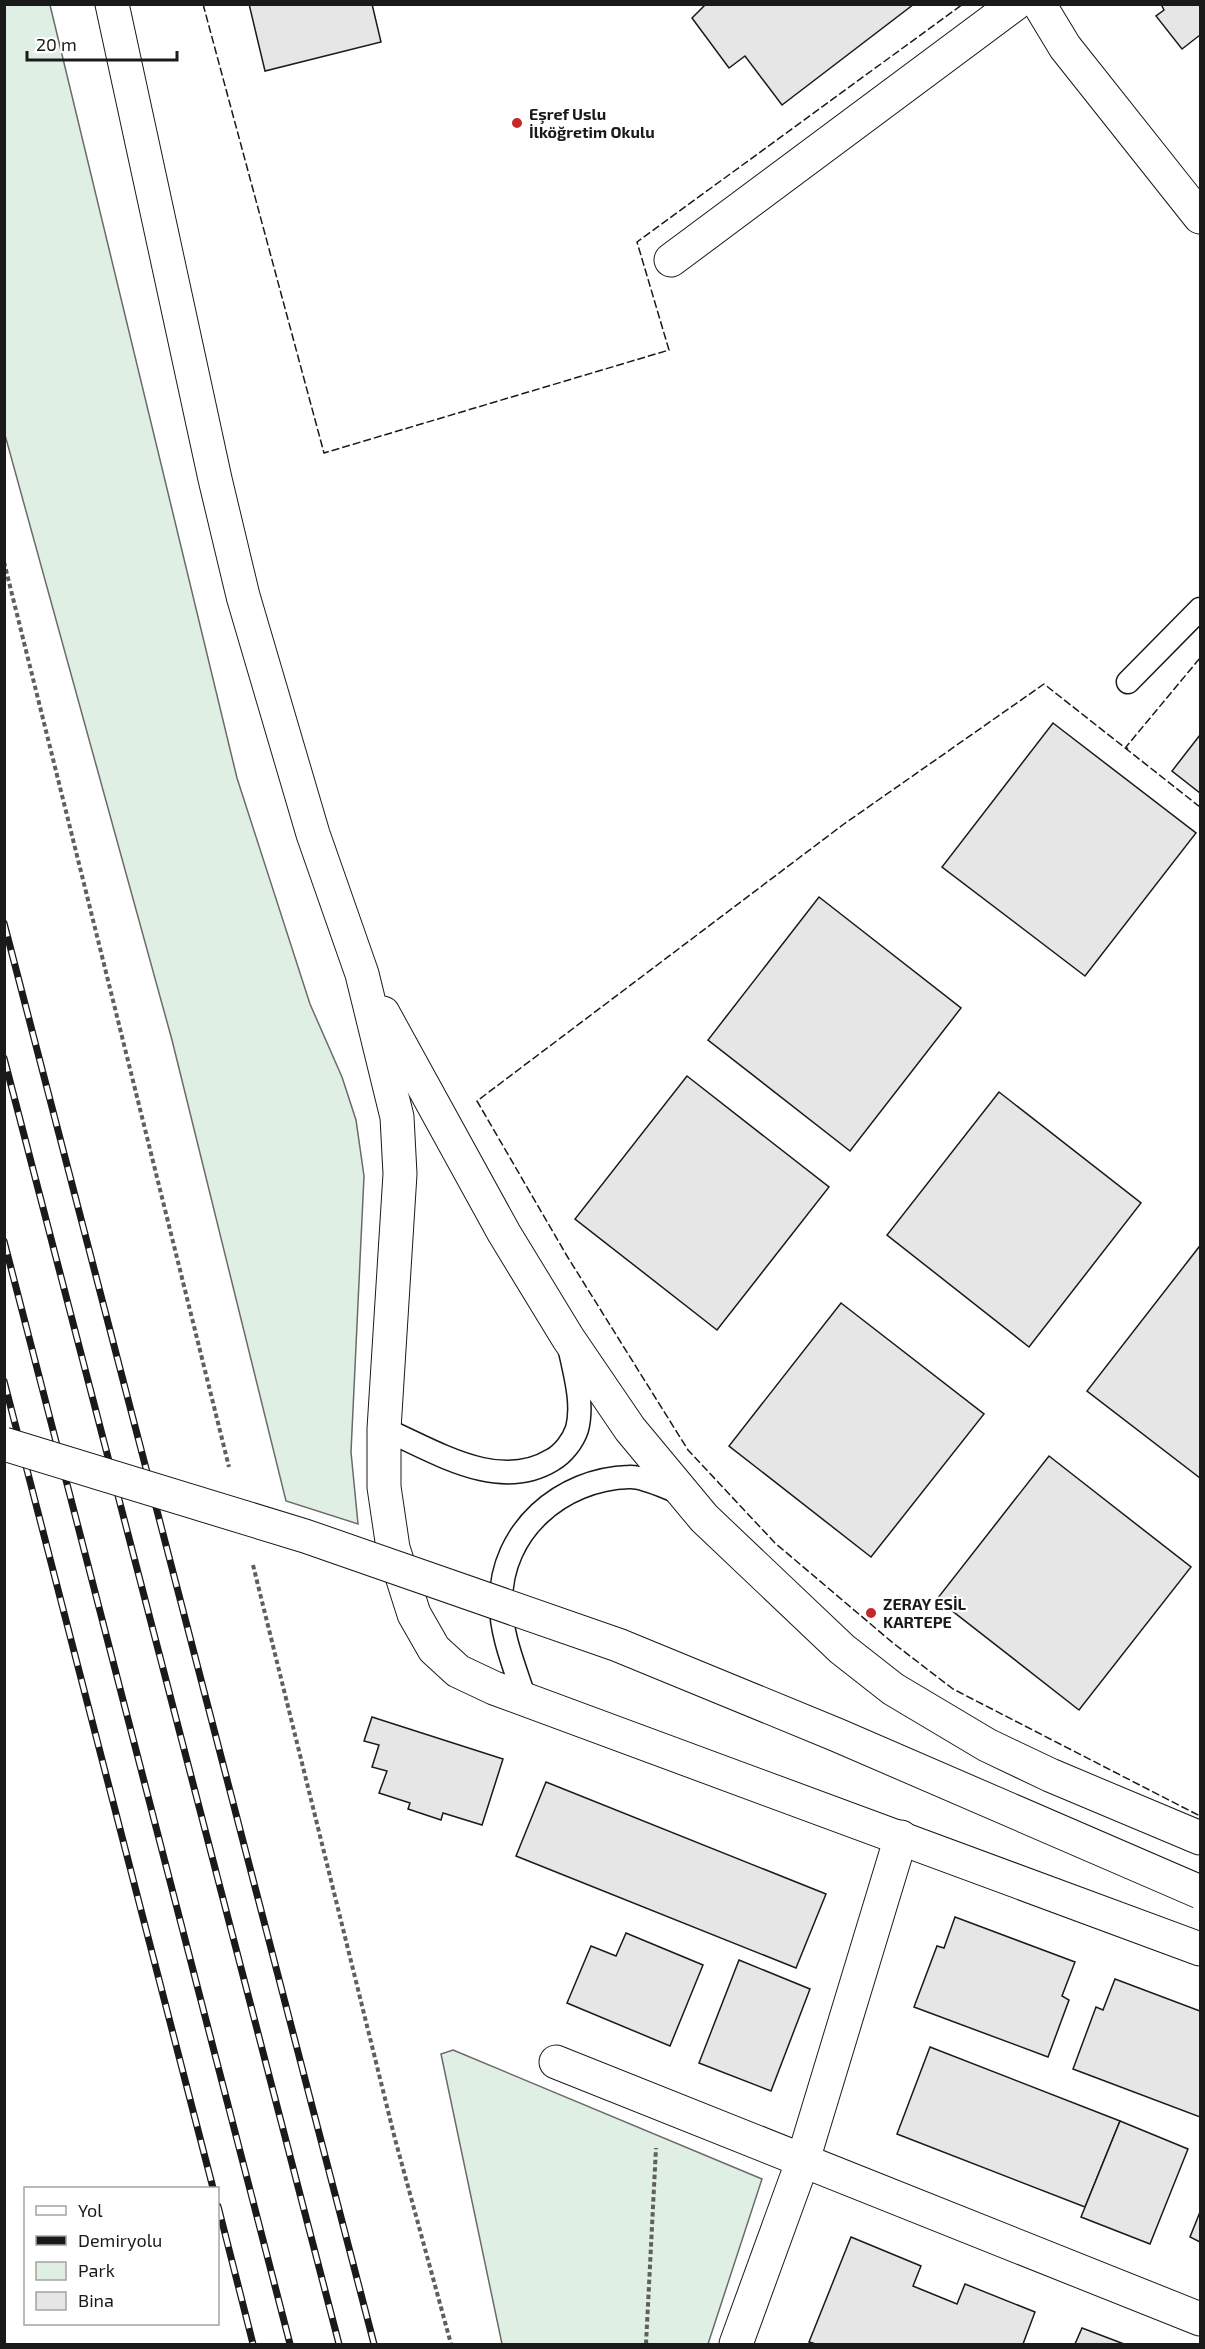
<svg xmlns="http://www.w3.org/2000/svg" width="1205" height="2349" font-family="'Exo 2',sans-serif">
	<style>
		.green { fill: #e0efe3; stroke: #6a6a6a; stroke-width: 1.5 }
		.building { fill: #e6e6e6; stroke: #1a1a1a; stroke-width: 1.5 }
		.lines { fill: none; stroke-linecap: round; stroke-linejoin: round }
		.lane-casing { stroke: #1a1a1a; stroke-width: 25 }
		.street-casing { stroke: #1a1a1a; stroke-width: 35 }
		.path { stroke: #5f5f5f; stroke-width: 4; stroke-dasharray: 4.5 3; stroke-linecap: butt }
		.lane { stroke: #fff; stroke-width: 22 }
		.street { stroke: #fff; stroke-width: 33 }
		.rail-casing { stroke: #1a1a1a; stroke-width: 7 }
		.rail { stroke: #fff; stroke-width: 4.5; stroke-dasharray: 14; stroke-linecap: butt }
		.secondary-bridge-casing { stroke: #1a1a1a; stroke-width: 35; stroke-linecap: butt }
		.secondary-bridge { stroke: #fff; stroke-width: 33 }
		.fence { stroke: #1a1a1a; stroke-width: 1.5; stroke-dasharray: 8 3; stroke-linecap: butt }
		.poi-dot { fill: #c62828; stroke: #fff; stroke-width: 2 }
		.labels { text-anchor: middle; stroke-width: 4.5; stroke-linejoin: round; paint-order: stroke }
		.poi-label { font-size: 16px; font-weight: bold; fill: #1a1a1a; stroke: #fff; text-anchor: start }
	</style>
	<rect width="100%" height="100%" fill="#fff"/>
	<g class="green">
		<polygon points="4,5 50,5 237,778 310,1004 342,1077 356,1120 364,1176 351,1452 358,1524 286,1501 172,1040 5,435"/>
		<polygon points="453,2050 762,2179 708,2344 502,2344 441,2054"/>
	</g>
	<g class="building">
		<polygon points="249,4 372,4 381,42 265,71"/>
		<polygon points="706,4 914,4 782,105 745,56 729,68 692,18"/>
		<polygon points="1161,4 1200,4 1200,35 1182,49 1156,16 1164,10"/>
		<polygon points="1053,723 1196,833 1085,976 942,867"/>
		<polygon points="1200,735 1200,793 1172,771"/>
		<polygon points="819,897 961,1008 850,1151 708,1040"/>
		<polygon points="687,1076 829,1187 717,1330 575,1219"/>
		<polygon points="999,1092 1141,1203 1029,1347 887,1235"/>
		<polygon points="1199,1247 1200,1248 1200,1478 1087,1391"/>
		<polygon points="841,1303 984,1414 871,1557 729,1446"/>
		<polygon points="1049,1456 1191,1567 1079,1710 937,1599"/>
		<polygon points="372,1717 503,1759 482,1825 443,1813 441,1820 408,1809 410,1803 379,1793 387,1771 372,1767 379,1745 364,1741"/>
		<polygon points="546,1782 826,1894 796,1968 516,1856"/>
		<polygon points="955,1917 1075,1962 1062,1996 1069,2000 1048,2057 914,2007 937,1946 944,1948"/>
		<polygon points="626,1933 703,1965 670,2046 567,2003 591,1946 616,1956"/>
		<polygon points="739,1960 810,1989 771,2091 699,2063"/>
		<polygon points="1115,1979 1200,2011 1200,2117 1073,2069 1096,2007 1103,2010"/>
		<polygon points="930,2047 1120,2121 1085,2207 897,2134"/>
		<polygon points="1120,2121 1188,2149 1150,2244 1081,2217"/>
		<polygon points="1200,2212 1200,2242 1190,2237"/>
		<polygon points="851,2237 921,2266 913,2286 957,2304 965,2284 1035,2312 1023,2344 816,2344 809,2342"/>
		<polygon points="1082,2328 1124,2344 1075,2344"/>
	</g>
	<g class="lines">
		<defs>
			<g id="lane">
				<polyline points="1128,682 1200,609"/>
				<path d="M384,1429C435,1451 498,1493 552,1460C563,1454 573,1441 577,1429C584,1403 574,1371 569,1346"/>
				<path d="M525,1699C515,1668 500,1633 501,1601C501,1531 561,1479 629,1477C644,1476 666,1488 681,1493"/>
			</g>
			<g id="street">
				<polyline points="112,4 215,479 243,596 313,834 362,974 397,1117 400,1174 384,1429 384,1487 393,1548 414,1614 434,1649 458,1671 494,1688 1200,1949"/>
				<polyline points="1039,4 1065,47 1200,217"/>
				<polyline points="671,260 1015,4"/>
				<polyline points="383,1013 504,1233 568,1338 630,1429 704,1518 842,1649 893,1689 987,1745 1050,1775 1200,1838"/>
				<polyline points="556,2062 1200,2319"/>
				<polyline points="736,2344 803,2160 901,1837"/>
			</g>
		</defs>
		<use href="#lane" class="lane-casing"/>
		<use href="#street" class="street-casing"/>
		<g class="path">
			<polyline points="4,562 229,1467"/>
			<polyline points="253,1565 395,2139 451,2344"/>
			<polyline points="646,2344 656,2148"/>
		</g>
		<use href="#lane" class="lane"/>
		<use href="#street" class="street"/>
		<defs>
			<g id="rail">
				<polyline points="4,923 374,2344"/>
				<polyline points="4,1058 339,2344"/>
				<polyline points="4,1241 290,2344"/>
				<polyline points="4,1381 213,2188"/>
				<polyline points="218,2206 253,2344"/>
			</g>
		</defs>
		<use href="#rail" class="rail-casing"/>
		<use href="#rail" class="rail"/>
		<defs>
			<polyline id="secondary-bridge" points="4,1444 305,1536 618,1645 837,1735 1200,1892"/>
		</defs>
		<use href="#secondary-bridge" class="secondary-bridge-casing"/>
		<use href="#secondary-bridge" class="secondary-bridge"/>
		<g class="fence">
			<polyline points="203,4 324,453 669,350 637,242 963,4"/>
			<polyline points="1128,749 1126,747 1200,658"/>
			<polyline points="1200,807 1044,684 844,824 477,1101 567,1256 688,1450 775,1543 893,1643 953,1689 1200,1816"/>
		</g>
	</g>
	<g class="poi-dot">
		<circle cx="517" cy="123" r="6"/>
		<circle cx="871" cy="1613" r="6"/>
	</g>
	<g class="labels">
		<g class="poi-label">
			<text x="529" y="120">Eşref Uslu<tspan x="529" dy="18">İlköğretim Okulu</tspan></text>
			<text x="883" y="1610">ZERAY ESİL<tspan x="883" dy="18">KARTEPE</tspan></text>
		</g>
	</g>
	<rect width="1205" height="2349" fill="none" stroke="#1a1a1a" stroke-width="12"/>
	<rect x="24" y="2187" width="195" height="138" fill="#ffffff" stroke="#a3a3a3" stroke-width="1.5"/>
	<rect x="36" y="2206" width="30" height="9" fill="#ffffff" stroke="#a3a3a3" stroke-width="1.5"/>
	<text x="78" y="2217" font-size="18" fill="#1a1a1a">Yol</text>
	<rect x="36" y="2236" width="30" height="9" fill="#1a1a1a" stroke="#a3a3a3" stroke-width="1.5"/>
	<text x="78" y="2247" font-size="18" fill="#1a1a1a">Demiryolu</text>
	<rect x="36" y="2262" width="30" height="18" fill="#e0efe3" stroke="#a3a3a3" stroke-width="1.5"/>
	<text x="78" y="2277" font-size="18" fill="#1a1a1a">Park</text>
	<rect x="36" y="2292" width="30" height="18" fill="#e6e6e6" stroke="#a3a3a3" stroke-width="1.5"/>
	<text x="78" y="2307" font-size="18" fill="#1a1a1a">Bina</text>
	<path d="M27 51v9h150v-9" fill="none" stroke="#1a1a1a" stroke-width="3"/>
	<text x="36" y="51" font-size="18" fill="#1a1a1a" stroke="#ffffff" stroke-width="4.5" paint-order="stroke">20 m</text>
</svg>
